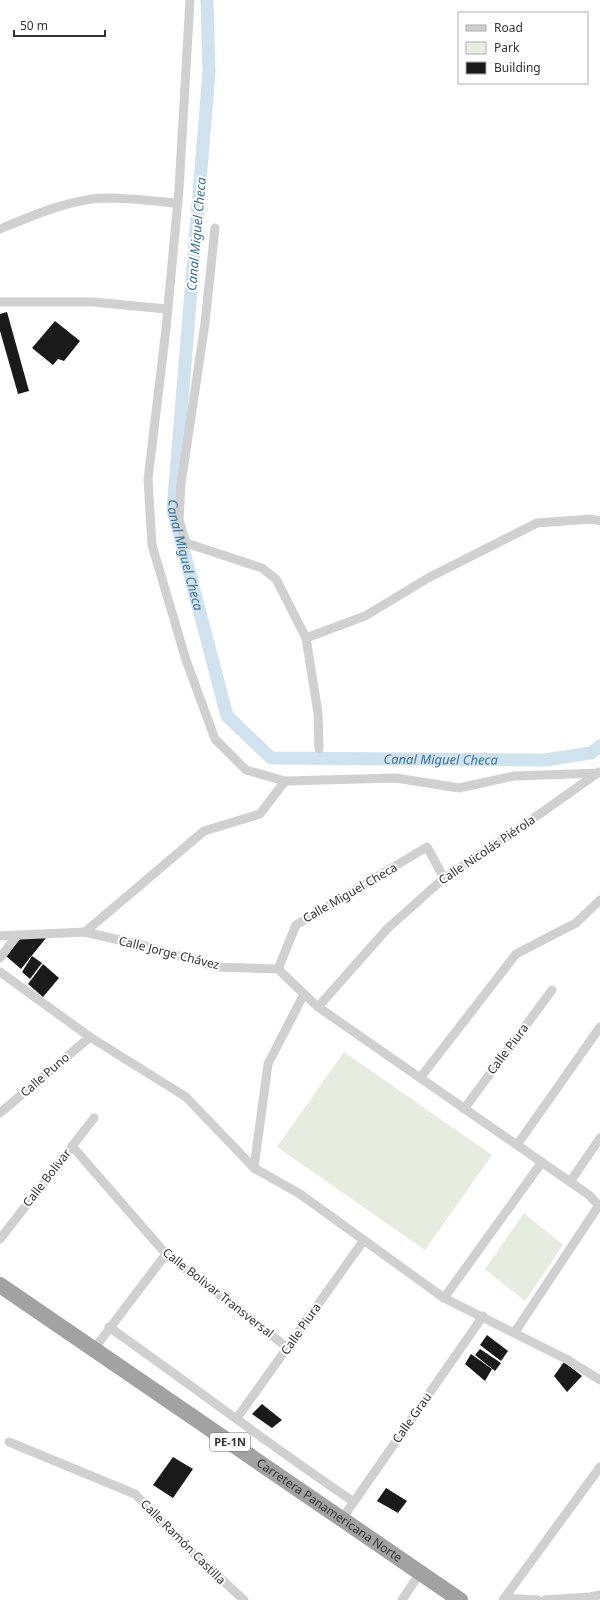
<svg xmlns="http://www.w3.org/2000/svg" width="600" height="1600" font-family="'Noto Sans',sans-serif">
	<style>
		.green { fill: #e6ecdf }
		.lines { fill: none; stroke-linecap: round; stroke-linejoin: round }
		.canal { stroke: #cfe2ee; stroke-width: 13 }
		.building { fill: #1a1a1a }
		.minor { stroke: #d0d0d0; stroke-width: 9 }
		.trunk { stroke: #a2a2a2; stroke-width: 16 }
		.labels { text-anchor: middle; stroke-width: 4; stroke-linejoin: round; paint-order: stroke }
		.shield { fill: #fff; stroke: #707070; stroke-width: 1 }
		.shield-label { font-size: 11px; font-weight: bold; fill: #333 }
		.street-label { font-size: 12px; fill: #333; stroke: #fff }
		.water-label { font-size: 13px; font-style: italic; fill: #3f7597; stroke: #fff }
	</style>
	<rect width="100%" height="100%" fill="#fff"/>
	<g class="green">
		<polygon points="344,1052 492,1155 425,1250 277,1147"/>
		<polygon points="524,1213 563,1245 525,1301 485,1269"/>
	</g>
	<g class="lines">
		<path class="canal" id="s1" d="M207,0L209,72L173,510L227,716L271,758L545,760L591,753L600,746"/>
	</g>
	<g class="building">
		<polygon points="7,312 29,391 18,394 0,331 0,314"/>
		<polygon points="55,321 80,341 64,361 58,359 53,365 32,348"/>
		<polygon points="21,938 46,938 21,969 6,956"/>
		<polygon points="32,956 42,963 30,979 22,972"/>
		<polygon points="43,964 59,978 43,997 28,984"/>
		<polygon points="487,1335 508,1351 501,1361 480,1345"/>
		<polygon points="480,1349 501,1363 495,1371 475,1355"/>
		<polygon points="471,1354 492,1369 485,1381 465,1364"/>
		<polygon points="564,1362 582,1376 567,1392 554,1376"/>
		<polygon points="262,1404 282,1420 272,1428 252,1414"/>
		<polygon points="173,1457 193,1469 173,1498 153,1485"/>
		<polygon points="386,1488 407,1501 398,1513 377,1501"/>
	</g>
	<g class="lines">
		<g class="minor">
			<polyline points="190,0 179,189 166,329 148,479 152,545 186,660 215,739 246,770 285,781 396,778 459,788 514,776 600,773"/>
			<polyline points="215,228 205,323 181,484 179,520 186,543 262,568 276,579 306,638 318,713 319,749"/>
			<path d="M0,229C34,215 70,199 106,198C130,198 154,201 177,203"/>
			<polyline points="0,302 93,302 167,309"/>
			<polyline points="306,638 365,616 428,578 537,523 592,519 600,521"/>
			<polyline points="85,932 204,831 260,814 285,781"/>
			<polyline points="0,936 85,932 145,946 217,967 278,969"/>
			<polyline points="0,958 17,935"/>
			<polyline points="0,972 90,1037 186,1097 254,1168 300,1194 444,1298 568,1360 600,1380"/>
			<polyline points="304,994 318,1007 589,1195 600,1207"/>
			<polyline points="318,1007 387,929 444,878 517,830 599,772"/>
			<polyline points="420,1078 516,954 576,923 600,900"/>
			<polyline points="464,1109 552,990"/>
			<polyline points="0,1113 90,1037"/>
			<polyline points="517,1145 600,1027"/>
			<polyline points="72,1146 166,1254 288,1348"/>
			<polyline points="254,1168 268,1064 304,994 278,969 296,925 427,847 444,878"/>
			<polyline points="570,1182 600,1138"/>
			<polyline points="0,1239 94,1118"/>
			<polyline points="444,1298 542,1162"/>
			<path d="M109,1327C191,1385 271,1446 354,1502"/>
			<polyline points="515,1332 599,1205"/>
			<polyline points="94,1349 166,1254"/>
			<polyline points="237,1418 364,1240"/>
			<polyline points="9,1442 135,1494 182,1543 244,1600"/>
			<polyline points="342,1519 483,1316"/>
			<polyline points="505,1598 538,1600"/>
			<polyline points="402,1600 420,1573"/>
			<polyline points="503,1600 600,1467"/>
			<polyline points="545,1600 590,1597 600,1595"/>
		</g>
		<path class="trunk" id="s2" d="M0,1285L460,1600"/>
	</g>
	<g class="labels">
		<rect class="shield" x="210" y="1433" width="40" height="18" rx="3"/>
		<g class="shield-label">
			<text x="230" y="1446">PE-1N</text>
		</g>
		<g class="street-label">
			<text transform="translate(487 850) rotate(-34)" y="4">Calle Nicolás Piérola</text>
			<text transform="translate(350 893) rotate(-30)" y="4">Calle Miguel Checa</text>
			<text transform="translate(169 953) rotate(14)" y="4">Calle Jorge Chávez</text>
			<text transform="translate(508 1049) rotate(-53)" y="4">Calle Piura</text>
			<text transform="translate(45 1075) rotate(-41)" y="4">Calle Puno</text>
			<text transform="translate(47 1178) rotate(-52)" y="4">Calle Bolivar</text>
			<text transform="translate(218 1293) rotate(38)" y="4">Calle Bolivar Transversal</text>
			<text transform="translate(301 1329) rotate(-55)" y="4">Calle Piura</text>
			<text transform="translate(412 1418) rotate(-55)" y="4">Calle Grau</text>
			<text dy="4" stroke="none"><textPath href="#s2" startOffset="399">Carretera Panamericana Norte</textPath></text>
			<text transform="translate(183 1542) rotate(45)" y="4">Calle Ramón Castilla</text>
		</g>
		<g class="water-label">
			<text transform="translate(196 234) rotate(-85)" y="5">Canal Miguel Checa</text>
			<text dy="5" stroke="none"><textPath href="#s1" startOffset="558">Canal Miguel Checa</textPath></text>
			<text dy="5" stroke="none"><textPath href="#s1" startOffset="955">Canal Miguel Checa</textPath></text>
		</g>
	</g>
	<rect x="458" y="12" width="130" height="72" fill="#ffffff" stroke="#adadad"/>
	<rect x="466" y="25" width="20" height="6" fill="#d0d0d0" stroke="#adadad"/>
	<text x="494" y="32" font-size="12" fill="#333333">Road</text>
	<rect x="466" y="42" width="20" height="12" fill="#e6ecdf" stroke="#adadad"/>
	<text x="494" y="52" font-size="12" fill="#333333">Park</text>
	<rect x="466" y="62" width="20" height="12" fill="#1a1a1a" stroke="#adadad"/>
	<text x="494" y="72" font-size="12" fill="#333333">Building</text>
	<path d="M14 30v6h91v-6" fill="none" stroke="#333333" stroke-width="2"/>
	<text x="20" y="30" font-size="12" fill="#333333" stroke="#ffffff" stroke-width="3" paint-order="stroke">50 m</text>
</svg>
